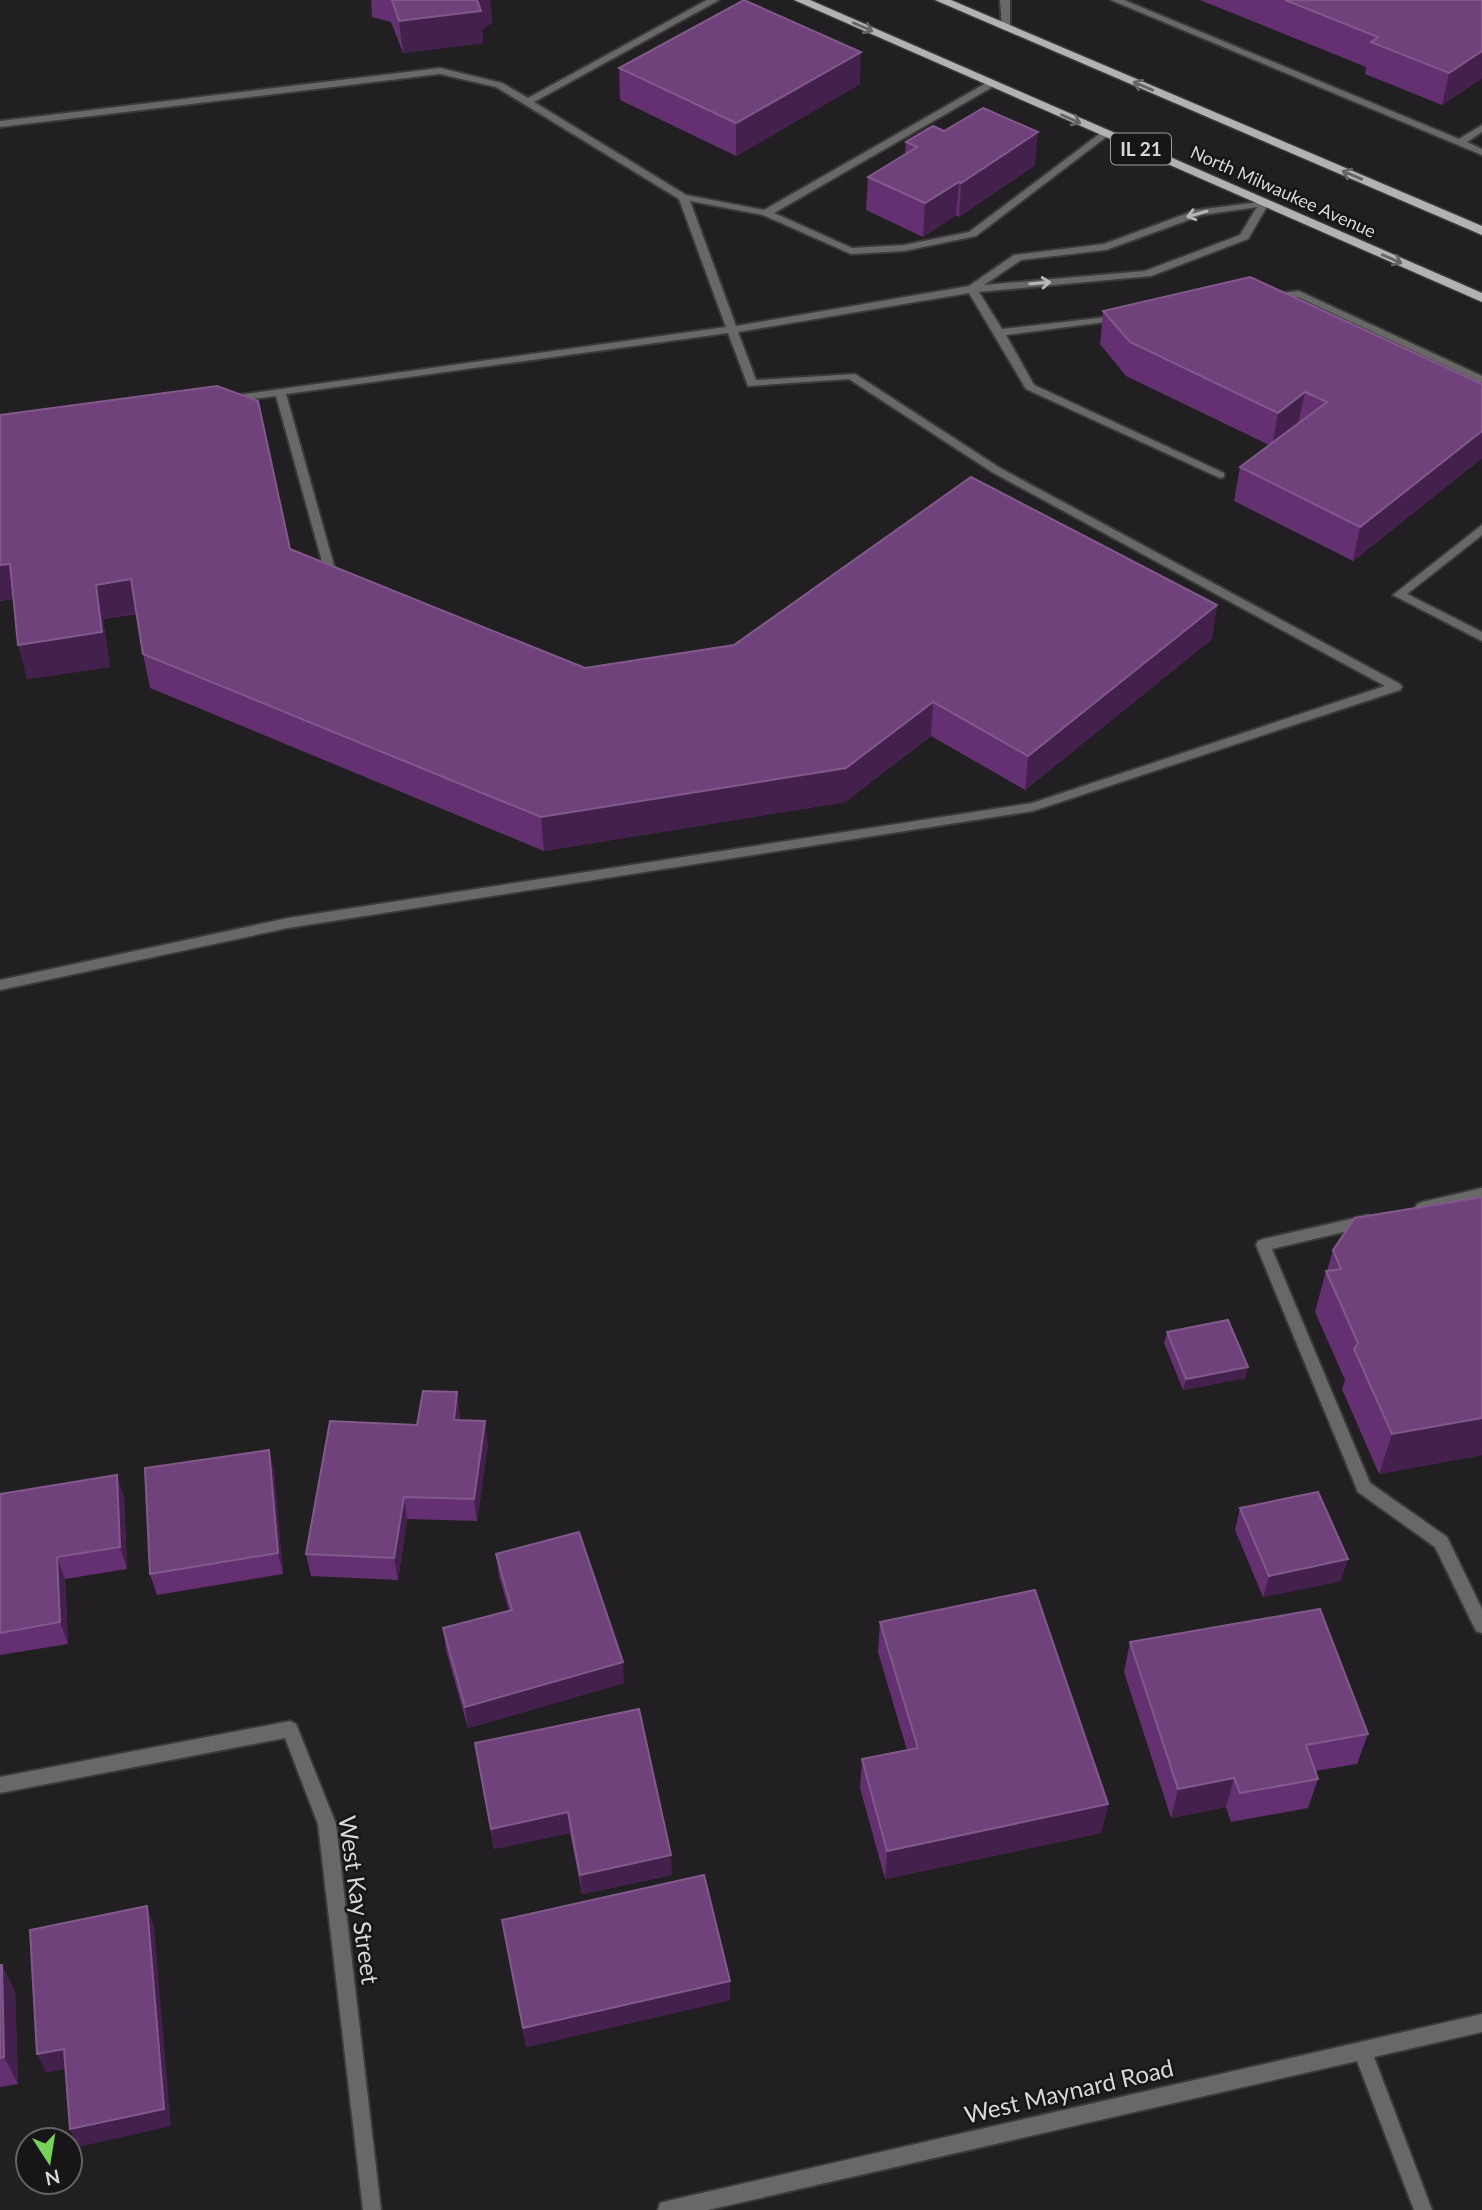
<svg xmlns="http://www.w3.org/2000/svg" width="1482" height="2210" font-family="Lato,sans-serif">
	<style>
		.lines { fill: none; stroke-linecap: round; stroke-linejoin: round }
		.lane-casing { stroke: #3b393b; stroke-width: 4 }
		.street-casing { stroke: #3b393b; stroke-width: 4 }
		.primary-casing { stroke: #3b393b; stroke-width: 3 }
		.lane { fill: #686967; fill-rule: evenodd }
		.street { fill: #686967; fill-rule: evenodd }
		.primary { fill: #b1b3b0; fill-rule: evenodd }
		.wall { fill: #643071 }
		.shaded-wall { fill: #44214c }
		.building { fill: #70427c; stroke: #81598b; stroke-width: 2 }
		.oneway { stroke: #646464 }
		.oneway2 { stroke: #b7b7b7 }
		.labels { text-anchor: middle; stroke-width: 5; stroke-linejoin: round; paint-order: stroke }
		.far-street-label { font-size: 18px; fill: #d9d8d9; stroke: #181518 }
		.shield { fill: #181518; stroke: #9f9e9f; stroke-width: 2 }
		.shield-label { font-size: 19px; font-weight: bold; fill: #d9d8d9 }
		.near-street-label { font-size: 24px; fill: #d9d8d9; stroke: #181518 }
	</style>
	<rect width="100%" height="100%" fill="#211f21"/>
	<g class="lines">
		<defs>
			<g id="lane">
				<path d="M707,0H719L534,102L686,195L764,210L988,82H994V86L774,213L852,248L904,245L969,232L1102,132L1110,134L976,236L904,251L851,254L763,215L690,201L736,326L969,286L1014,255L1104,244L1196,210L1268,201L1269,203L1248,239L1151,276L979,292L1002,329L1124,315V319L1120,320L1006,335L1034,385L1224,473V477L1220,478L1026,389L969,293L738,332L756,380L855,374L1000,468L1400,684L1402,687L1400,690L1033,811L288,928L0,990V980L288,918L1032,803L1385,686L992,472L849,379L748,386L728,333L286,394L338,580L336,583H328L276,396L227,402L223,401V397L726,327L679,199L496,87L440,74L0,127V121L440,68L502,83L528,98ZM1257,207L1240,235L1145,271L984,285L1021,260L1106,250L1202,215Z"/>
				<polygon points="1000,0 1010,0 1010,30 1002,28"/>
				<polygon points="1111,0 1124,0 1459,139 1482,125 1482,132 1467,142 1482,149 1482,155"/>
				<polygon points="1299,291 1482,376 1482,383 1298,297 1272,300 1267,297 1272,294"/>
				<polygon points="1482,525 1482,535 1407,594 1482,632 1482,641 1393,595"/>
				<polygon points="1482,1188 1482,1200 1422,1214 1417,1212 1415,1208 1417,1204 1422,1202"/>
				<polygon points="1368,1215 1373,1217 1375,1221 1373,1225 1272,1249 1370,1483 1447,1537 1482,1609 1482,1633 1476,1631 1435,1547 1358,1492 1256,1245 1258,1241 1263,1239"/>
			</g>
			<g id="street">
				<polygon points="290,1721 296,1724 336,1824 381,2210 363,2210 318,1824 285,1738 0,1793 0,1777"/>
				<polygon points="1482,2014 1482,2032 1374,2057 1432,2210 1414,2210 1357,2061 708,2210 658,2210 660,2203 667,2201"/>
			</g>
			<g id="primary">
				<polygon points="794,0 810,0 1482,293 1482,302"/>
				<polygon points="935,0 951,0 1482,226 1482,235"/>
			</g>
		</defs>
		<use href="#lane" class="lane-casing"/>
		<use href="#street" class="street-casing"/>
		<use href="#primary" class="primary-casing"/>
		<use href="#lane" class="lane"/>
		<use href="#street" class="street"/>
		<use href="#primary" class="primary"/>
	</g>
	<g class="wall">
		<polygon points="371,0 490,0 492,23 482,29 483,43 403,53 391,22 372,17"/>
		<polygon points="1200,0 1482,0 1482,78 1442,105 1365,74 1366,67"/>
		<polygon points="619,68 860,84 736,156 620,100"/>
		<polygon points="944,131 1035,165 959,217 956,215 923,237 866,210 868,177 905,154 906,142"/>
		<polygon points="1103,311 1482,384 1482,458 1353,561 1234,501 1240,467 1269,445 1126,376 1100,344"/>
		<polygon points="0,415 290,549 585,668 1217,605 1212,639 1025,790 931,736 845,802 544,851 150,688 143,654 137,614 103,619 110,667 27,679 13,599 0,601"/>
		<polygon points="1482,1197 1482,1455 1379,1474 1342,1389 1345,1380 1315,1312 1326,1271 1327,1271 1333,1250"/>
		<polygon points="1167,1332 1248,1367 1245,1378 1183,1390 1164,1343"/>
		<polygon points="460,1415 460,1420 488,1444 477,1521 407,1519 398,1580 311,1576 306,1554 417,1425"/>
		<polygon points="269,1450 274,1472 283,1574 157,1595 150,1574"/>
		<polygon points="0,1494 124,1497 127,1569 65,1579 68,1644 0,1655"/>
		<polygon points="1240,1508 1341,1581 1263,1597 1235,1530"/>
		<polygon points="496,1554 624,1683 468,1728 446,1650 443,1628 509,1610 499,1576"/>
		<polygon points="880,1622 1108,1804 1101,1833 885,1879 860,1788 862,1759 907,1750 878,1652"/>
		<polygon points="1130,1642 1368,1734 1357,1764 1315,1771 1318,1779 1308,1808 1231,1822 1226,1807 1171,1818 1124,1672"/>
		<polygon points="475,1743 672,1875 582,1894 570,1833 494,1849"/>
		<polygon points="502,1920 730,1981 730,2000 526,2047"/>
		<polygon points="0,1965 2,1965 15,1992 18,2084 0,2087"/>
	</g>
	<g class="shaded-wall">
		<polygon points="477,0 490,0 492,23 482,29 483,43 403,53 399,21"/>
		<polygon points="1482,51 1482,78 1442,105 1449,73"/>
		<polygon points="861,52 860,84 736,156 736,123"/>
		<polygon points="1038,132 1035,165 959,217 961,183"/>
		<polygon points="959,182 956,215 923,237 925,203"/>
		<polygon points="1305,392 1298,425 1272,447 1278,413"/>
		<polygon points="1482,431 1482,458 1353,561 1360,527"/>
		<polygon points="10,564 18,598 0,601 0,565"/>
		<polygon points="131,579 138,613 103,619 110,667 27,679 18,645 96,585"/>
		<polygon points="1217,605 1212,639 1025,790 1028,756"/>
		<polygon points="933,702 931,736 845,802 544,851 541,817"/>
		<polygon points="1248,1367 1245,1378 1183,1390 1186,1379"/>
		<polygon points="457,1392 460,1415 457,1443 454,1420"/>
		<polygon points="1482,1418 1482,1455 1379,1474 1392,1434"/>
		<polygon points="485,1421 488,1444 477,1521 474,1499"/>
		<polygon points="269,1450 274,1472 283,1574 278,1553"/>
		<polygon points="117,1475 124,1497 127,1569 120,1547"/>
		<polygon points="404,1497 407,1519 398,1580 394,1558"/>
		<polygon points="57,1557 65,1579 68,1644 60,1622"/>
		<polygon points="1348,1559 1341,1581 1263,1597 1269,1576"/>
		<polygon points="623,1662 624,1683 468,1728 465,1707"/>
		<polygon points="1234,1778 1226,1807 1171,1818 1178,1789"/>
		<polygon points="1108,1804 1101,1833 885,1879 887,1851"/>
		<polygon points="568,1812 570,1833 494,1849 491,1829"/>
		<polygon points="671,1855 672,1875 582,1894 580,1875"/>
		<polygon points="147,1906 154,1926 171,2126 78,2147 70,2129"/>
		<polygon points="2,1965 15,1992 18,2084 4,2057"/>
		<polygon points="730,1981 730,2000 526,2047 523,2028"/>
		<polygon points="64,2049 73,2067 46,2073 37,2054"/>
	</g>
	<g class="building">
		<polygon points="392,0 477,0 481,11 399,21"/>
		<polygon points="744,0 861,52 736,123 619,68"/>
		<polygon points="1285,0 1482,0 1482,51 1449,73 1371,42 1378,37"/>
		<polygon points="983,108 1038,132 961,183 959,182 925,203 868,177 917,147 906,142 933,126 944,131"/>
		<polygon points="1250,277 1482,384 1482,431 1360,527 1240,467 1327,402 1305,392 1278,413 1130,342 1103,311"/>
		<polygon points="217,386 258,401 290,549 585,668 734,645 971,477 1217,605 1028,756 933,702 846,768 541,817 143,654 131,579 96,585 102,632 18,645 10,564 0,565 0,415"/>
		<polygon points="1482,1197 1482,1418 1392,1434 1354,1349 1358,1343 1326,1271 1341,1269 1333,1250 1355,1218"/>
		<polygon points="1228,1320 1248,1367 1186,1379 1167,1332"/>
		<polygon points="423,1391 457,1392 454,1420 485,1421 474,1499 404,1497 394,1558 306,1554 330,1421 417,1425"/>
		<polygon points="269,1450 278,1553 150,1574 145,1468"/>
		<polygon points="117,1475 120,1547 57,1557 60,1622 0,1633 0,1494"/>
		<polygon points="1318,1492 1348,1559 1269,1576 1240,1508"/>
		<polygon points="579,1532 623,1662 465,1707 443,1628 512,1610 496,1554"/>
		<polygon points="1035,1590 1108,1804 887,1851 862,1759 918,1748 880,1622"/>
		<polygon points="1320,1609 1368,1734 1306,1745 1318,1779 1240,1793 1234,1778 1178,1789 1130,1642"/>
		<polygon points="639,1709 671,1855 580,1875 568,1812 491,1829 475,1743"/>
		<polygon points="704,1875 730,1981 523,2028 502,1920"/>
		<polygon points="147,1906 164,2109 70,2129 64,2049 37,2054 30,1930"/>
		<polygon points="0,1965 2,1965 4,2057 0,2058"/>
	</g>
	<defs><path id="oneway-shaft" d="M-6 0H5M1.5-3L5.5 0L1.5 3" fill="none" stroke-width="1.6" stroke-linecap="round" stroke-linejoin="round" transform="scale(1.75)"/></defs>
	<g class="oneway">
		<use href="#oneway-shaft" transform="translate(863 27) rotate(24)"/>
		<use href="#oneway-shaft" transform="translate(1143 86) rotate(-157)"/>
		<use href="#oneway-shaft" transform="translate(1071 119) rotate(24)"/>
		<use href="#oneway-shaft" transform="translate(1352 175) rotate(-157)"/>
		<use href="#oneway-shaft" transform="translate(1392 259) rotate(24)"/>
	</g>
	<g class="oneway2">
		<use href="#oneway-shaft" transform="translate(1197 214) rotate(164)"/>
		<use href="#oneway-shaft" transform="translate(1040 283) rotate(-5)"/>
	</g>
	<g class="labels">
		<g class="far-street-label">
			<text transform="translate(1283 192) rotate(24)" y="6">North Milwaukee Avenue</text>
		</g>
		<rect class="shield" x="1111" y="133.5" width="60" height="31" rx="5"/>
		<g class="shield-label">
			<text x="1141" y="156">IL 21</text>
		</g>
		<g class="near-street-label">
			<text transform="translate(358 1900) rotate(82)" y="8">West Kay Street</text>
			<text transform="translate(1069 2092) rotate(-13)" y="8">West Maynard Road</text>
		</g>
	</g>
	<g transform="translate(49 2161) rotate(168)"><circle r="33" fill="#181518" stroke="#656365" stroke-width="2"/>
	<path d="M0-5L12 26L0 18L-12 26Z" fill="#77d259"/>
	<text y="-10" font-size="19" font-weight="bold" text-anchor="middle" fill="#d9d8d9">N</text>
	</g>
</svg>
